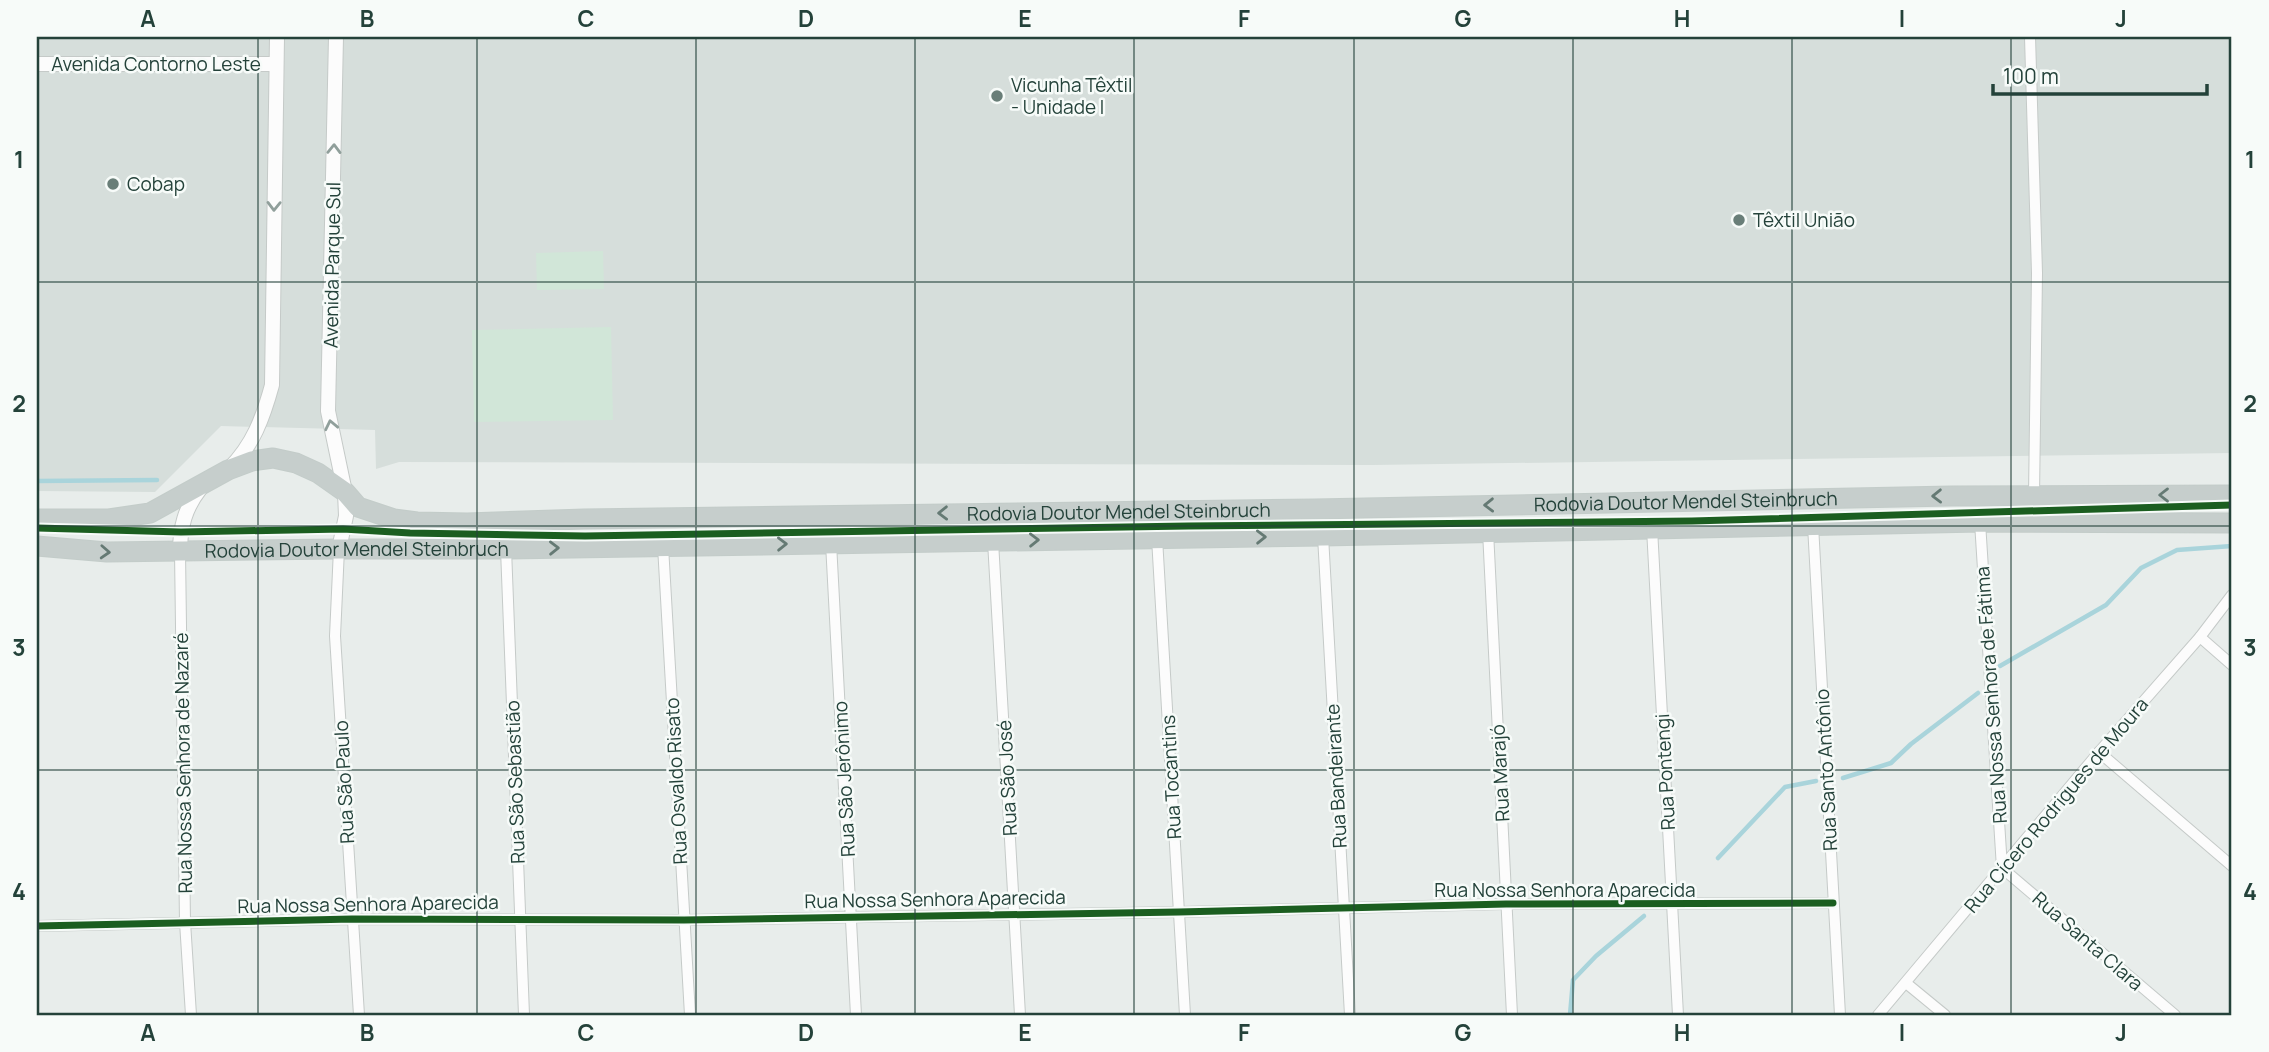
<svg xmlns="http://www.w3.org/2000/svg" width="2269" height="1052" font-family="Manrope,sans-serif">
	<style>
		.built { fill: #d6dedb }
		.green { fill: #d1e6d8 }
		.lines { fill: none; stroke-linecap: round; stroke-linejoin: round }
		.stream { stroke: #a9d4db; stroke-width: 4.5 }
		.minor-casing { stroke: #c5cac8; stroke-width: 12 }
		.tertiary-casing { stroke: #c5cac8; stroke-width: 16 }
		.trunk-casing { stroke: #c3ccc9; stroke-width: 21 }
		.minor { stroke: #fcfcfc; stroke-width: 10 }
		.tertiary { stroke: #fcfcfc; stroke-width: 14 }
		.trunk { stroke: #c6cecc; stroke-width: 19 }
		.cycleway-casing { stroke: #f7fbf9; stroke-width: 11 }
		.cycleway { stroke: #1b5e20; stroke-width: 7 }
		.oneway { stroke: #909f9b }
		.oneway2 { stroke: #657a74 }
		.grid { fill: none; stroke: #24423a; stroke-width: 2; stroke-opacity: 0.55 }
		.poi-dot { fill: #697e78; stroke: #f7fbf9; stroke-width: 2.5 }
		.labels { text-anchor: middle; stroke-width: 5; stroke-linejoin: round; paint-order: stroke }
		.street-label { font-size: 19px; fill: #24423a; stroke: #f7fbf9 }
		.poi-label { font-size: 19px; fill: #24423a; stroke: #f7fbf9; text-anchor: start }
		.neatline { fill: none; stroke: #24423a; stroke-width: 2.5 }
		.grid-label { font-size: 23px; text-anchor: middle; font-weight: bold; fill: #24423a }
	</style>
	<rect width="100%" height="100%" fill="#e8edeb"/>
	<polygon class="built" points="37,37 2232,37 2232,453 1373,465 399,462 376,469 375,430 221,426 155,492 37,491"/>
	<g class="green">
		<polygon points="603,251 604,289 537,290 536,253"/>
		<polygon points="611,327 613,420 474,422 472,330"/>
	</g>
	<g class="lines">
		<g class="stream">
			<polyline points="37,481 157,480"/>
			<polyline points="2000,666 2106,605 2141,568 2177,550 2232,546"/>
			<polyline points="1843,778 1891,763 1911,744 1978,693"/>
			<polyline points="1718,858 1785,787 1816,781"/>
			<polyline points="1570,1015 1573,980 1596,956 1644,916"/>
		</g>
		<defs>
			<g id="minor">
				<polyline points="2030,37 2037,273 2034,496"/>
				<polyline points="1980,522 2002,868 2175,1015"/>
				<polyline points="1813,525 1840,1015"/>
				<polyline points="1652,528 1678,1015"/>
				<polyline points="1488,531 1512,1015"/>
				<polyline points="1323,536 1350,1015"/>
				<polyline points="1157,538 1185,1015"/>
				<polyline points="993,541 1020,1015"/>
				<polyline points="831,543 856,1015"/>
				<polyline points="663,546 690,1015"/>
				<polyline points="339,549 335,636 359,1015"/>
				<polyline points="506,549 524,1015"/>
				<polyline points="180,552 185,922 191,1015"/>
				<polyline points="2200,637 2232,665"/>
				<polyline points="2099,752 2232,866"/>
				<polyline points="37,926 352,919 684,920 1179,912 1506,904 1833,903"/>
				<polyline points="1906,983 1945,1015"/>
				<polyline points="1878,1015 2099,752 2200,637 2232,595"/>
			</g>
			<g id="tertiary">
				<polyline points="336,37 328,411 345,492 346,516 339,549"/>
				<polyline points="37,64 276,64"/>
				<path d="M229,469C253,445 263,418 272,385L277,37"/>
				<path d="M180,552C180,527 185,508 200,489"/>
			</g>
			<g id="trunk">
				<path id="s1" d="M37,519H109L150,513L228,470L252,461L273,458L296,463L318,473L345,492L358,507L394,519L417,522L467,523L584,519L1315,509L1951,496L2232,495"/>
				<path id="s2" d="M37,546L107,552L339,549H506L1323,536L1980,522L2232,523"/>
			</g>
		</defs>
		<use href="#minor" class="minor-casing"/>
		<use href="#tertiary" class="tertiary-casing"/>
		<use href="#trunk" class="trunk-casing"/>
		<use href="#minor" class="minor"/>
		<use href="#tertiary" class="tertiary"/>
		<use href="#trunk" class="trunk"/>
		<defs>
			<g id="cycleway">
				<polyline points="37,528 181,532 343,529 410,533 585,536 1188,526 1692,521 2232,505"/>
				<polyline points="37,926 352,919 684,920 1179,912 1506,904 1833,903"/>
			</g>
		</defs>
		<use href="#cycleway" class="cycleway-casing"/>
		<use href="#cycleway" class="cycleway"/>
	</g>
	<defs><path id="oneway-chevron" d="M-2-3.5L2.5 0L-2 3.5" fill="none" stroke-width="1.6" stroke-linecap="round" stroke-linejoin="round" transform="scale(1.75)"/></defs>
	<g class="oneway">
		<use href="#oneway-chevron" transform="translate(334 149) rotate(-89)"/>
		<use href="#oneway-chevron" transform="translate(274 206) rotate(91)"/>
		<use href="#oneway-chevron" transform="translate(331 425) rotate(-102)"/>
	</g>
	<g class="oneway2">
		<use href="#oneway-chevron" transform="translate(2164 495) rotate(180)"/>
		<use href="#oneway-chevron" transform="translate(1937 496) rotate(179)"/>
		<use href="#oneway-chevron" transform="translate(1489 505) rotate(179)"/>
		<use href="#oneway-chevron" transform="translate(943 513) rotate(179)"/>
		<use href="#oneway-chevron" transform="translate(1261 537) rotate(-1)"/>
		<use href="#oneway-chevron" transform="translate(1034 540) rotate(-1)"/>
		<use href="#oneway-chevron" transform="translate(782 544) rotate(-1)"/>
		<use href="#oneway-chevron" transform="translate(554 548) rotate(-1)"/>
		<use href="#oneway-chevron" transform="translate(105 552) rotate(3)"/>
	</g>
	<path class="grid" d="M258,37V1015M477,37V1015M696,37V1015M915,37V1015M1134,37V1015M1354,37V1015M1573,37V1015M1792,37V1015M2011,37V1015M37,282H2232M37,526H2232M37,770H2232"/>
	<g class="poi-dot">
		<circle cx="997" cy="96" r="7"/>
		<circle cx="113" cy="184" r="7"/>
		<circle cx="1739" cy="220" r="7"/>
	</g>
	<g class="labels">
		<g class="street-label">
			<text x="156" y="71">Avenida Contorno Leste</text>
			<text transform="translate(332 265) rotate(-89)" y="7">Avenida Parque Sul</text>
			<text dy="7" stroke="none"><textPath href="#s1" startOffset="1680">Rodovia Doutor Mendel Steinbruch</textPath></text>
			<text dy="7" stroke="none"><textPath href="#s1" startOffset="1113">Rodovia Doutor Mendel Steinbruch</textPath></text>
			<text dy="7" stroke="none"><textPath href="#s2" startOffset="320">Rodovia Doutor Mendel Steinbruch</textPath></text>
			<text transform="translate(1991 695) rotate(-94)" y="7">Rua Nossa Senhora de Fátima</text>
			<text transform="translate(183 763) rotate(-91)" y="7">Rua Nossa Senhora de Nazaré</text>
			<text transform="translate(1826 770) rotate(-93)" y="7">Rua Santo Antônio</text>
			<text transform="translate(1665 772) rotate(-93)" y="7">Rua Pontengi</text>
			<text transform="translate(1500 773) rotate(-93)" y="7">Rua Marajó</text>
			<text transform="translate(1336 776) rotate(-93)" y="7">Rua Bandeirante</text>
			<text transform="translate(1171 777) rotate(-93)" y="7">Rua Tocantins</text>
			<text transform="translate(1007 778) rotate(-93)" y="7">Rua São José</text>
			<text transform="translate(844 779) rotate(-93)" y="7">Rua São Jerônimo</text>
			<text transform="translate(676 781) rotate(-93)" y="7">Rua Osvaldo Risato</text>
			<text transform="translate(344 782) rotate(-93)" y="7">Rua São Paulo</text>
			<text transform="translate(515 782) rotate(-92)" y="7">Rua São Sebastião</text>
			<text transform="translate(2056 805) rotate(-50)" y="7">Rua Cícero Rodrigues de Moura</text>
			<text x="1565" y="897">Rua Nossa Senhora Aparecida</text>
			<text transform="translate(935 899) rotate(-1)" y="7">Rua Nossa Senhora Aparecida</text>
			<text transform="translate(368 904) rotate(-1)" y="7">Rua Nossa Senhora Aparecida</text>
			<text transform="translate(2088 941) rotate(41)" y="7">Rua Santa Clara</text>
		</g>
		<g class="poi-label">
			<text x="1011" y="92">Vicunha Têxtil<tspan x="1011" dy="22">- Unidade I</tspan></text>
			<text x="127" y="191">Cobap</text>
			<text x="1753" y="227">Têxtil União</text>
		</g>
	</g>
	<rect width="2269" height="1052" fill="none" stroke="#f7fbf9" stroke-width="77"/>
	<path d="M1993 84v10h214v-10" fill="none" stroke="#24423a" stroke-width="3.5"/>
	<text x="2003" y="84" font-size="21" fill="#24423a" stroke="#f7fbf9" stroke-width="5" paint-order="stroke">100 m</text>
	<rect x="38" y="38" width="2192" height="976" class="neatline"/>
	<g class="grid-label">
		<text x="148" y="27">A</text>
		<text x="367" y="27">B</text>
		<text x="586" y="27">C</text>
		<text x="806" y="27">D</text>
		<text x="1025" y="27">E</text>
		<text x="1244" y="27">F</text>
		<text x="1463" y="27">G</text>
		<text x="1682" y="27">H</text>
		<text x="1902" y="27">I</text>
		<text x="2121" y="27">J</text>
		<text x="19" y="168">1</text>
		<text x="2250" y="168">1</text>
		<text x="19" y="412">2</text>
		<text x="2250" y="412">2</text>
		<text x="19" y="656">3</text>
		<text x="2250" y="656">3</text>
		<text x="19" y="900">4</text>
		<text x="2250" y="900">4</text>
		<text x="148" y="1041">A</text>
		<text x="367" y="1041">B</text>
		<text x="586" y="1041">C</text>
		<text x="806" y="1041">D</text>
		<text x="1025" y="1041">E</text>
		<text x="1244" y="1041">F</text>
		<text x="1463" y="1041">G</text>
		<text x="1682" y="1041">H</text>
		<text x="1902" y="1041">I</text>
		<text x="2121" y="1041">J</text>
	</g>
</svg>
